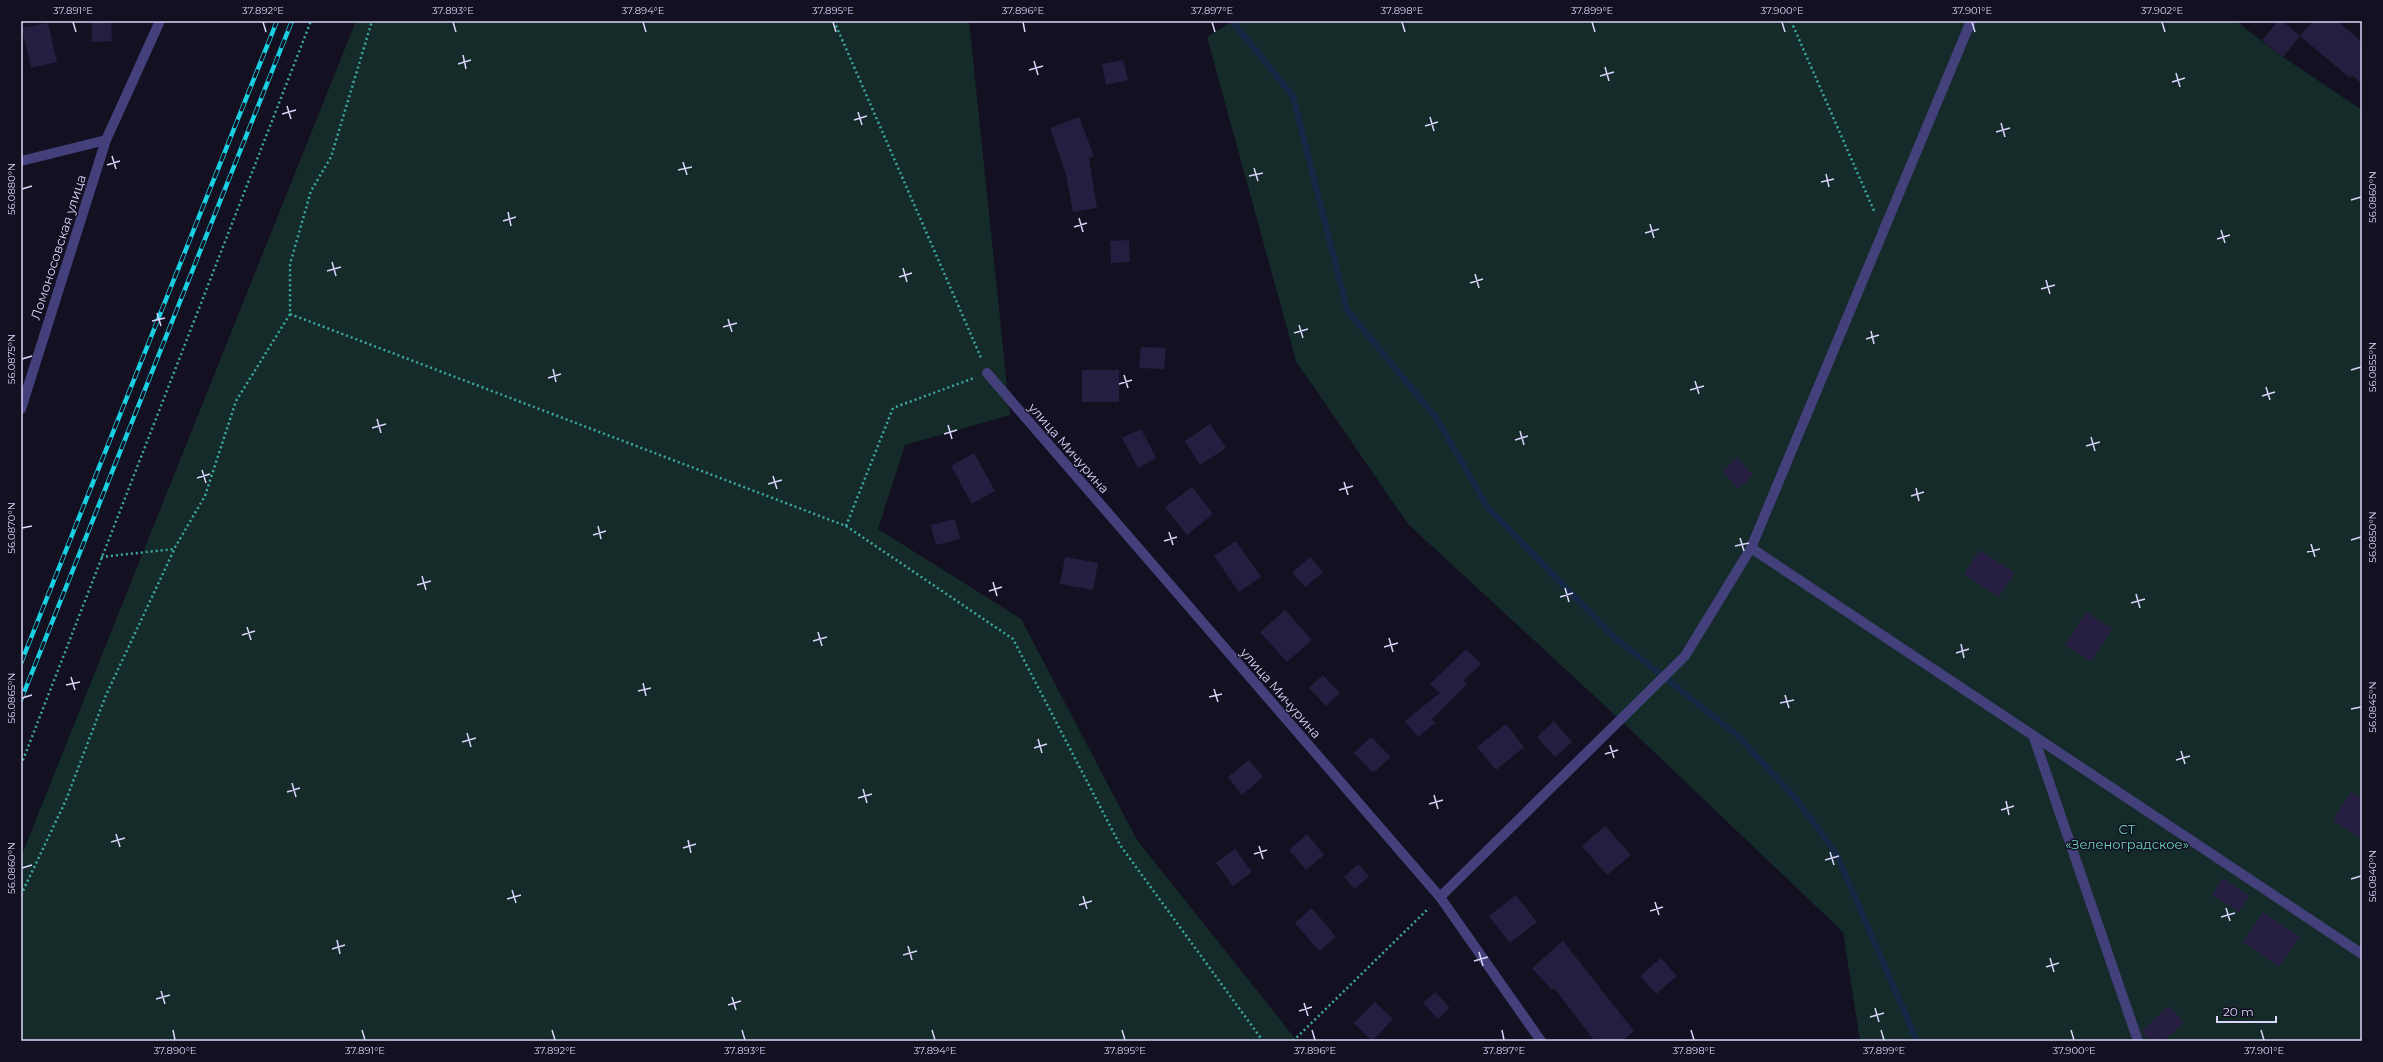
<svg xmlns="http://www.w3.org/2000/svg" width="2383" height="1062" font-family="Montserrat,sans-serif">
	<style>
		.green { fill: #142b2a }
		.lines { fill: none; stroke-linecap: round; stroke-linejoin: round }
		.stream { stroke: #152947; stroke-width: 6 }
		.building { fill: #251e40 }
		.path { stroke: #3ca8a1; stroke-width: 2.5; stroke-dasharray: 2 3; stroke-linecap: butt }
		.minor { stroke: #43407b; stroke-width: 10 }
		.rail-casing { stroke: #19cfe2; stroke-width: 4.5 }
		.rail { stroke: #131022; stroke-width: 3; stroke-dasharray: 9; stroke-linecap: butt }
		.ticks { fill: none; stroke: #dad5fa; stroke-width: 1.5 }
		.labels { text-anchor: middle; stroke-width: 3; stroke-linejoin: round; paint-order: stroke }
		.street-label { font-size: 13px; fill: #dad5fa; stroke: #131022 }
		.park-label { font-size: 13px; fill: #6ad2b8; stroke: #131022 }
		.neatline { fill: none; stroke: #dad5fa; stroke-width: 1.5 }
		.ticks-label { font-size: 10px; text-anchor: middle; fill: #dad5fa }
	</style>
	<rect width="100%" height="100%" fill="#131022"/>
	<g class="green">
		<polygon points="356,21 969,21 1010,415 905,445 878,529 1021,619 1137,840 1297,1041 21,1041 21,857"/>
		<polygon points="1233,21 2236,21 2283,57 2362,110 2362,1041 1860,1041 1843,932 1630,729 1408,524 1296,361 1207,37"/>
	</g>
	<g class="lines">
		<polyline class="stream" points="1232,21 1293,96 1347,310 1437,419 1488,508 1615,638 1738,736 1797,800 1837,855 1917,1041"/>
	</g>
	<g class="building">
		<polygon points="92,21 111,21 112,41 92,42"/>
		<polygon points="2278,21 2282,21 2300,36 2283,57 2262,40"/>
		<polygon points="2313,21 2337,21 2362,42 2362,84 2352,75 2350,78 2300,36"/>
		<polygon points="48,23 57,62 31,68 22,28"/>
		<polygon points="1123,60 1128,80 1106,85 1102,64"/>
		<polygon points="1079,117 1094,156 1089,158 1097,208 1073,212 1066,174 1050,128"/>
		<polygon points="1129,240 1130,262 1111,263 1110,241"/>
		<polygon points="1141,347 1166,348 1164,369 1139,368"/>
		<rect x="1082" y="370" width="37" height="32"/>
		<polygon points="1210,424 1226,448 1200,465 1185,441"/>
		<polygon points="1141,429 1156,458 1138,468 1122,438"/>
		<polygon points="974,453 995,491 972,504 951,466"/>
		<polygon points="1737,457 1753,475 1738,489 1722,471"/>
		<polygon points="1192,487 1213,514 1187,535 1165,507"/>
		<polygon points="955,519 960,539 936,545 931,525"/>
		<polygon points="1236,541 1261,577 1239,592 1214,556"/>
		<polygon points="1980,550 2015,573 1999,597 1964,574"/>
		<polygon points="1065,557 1098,563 1093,590 1060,584"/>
		<polygon points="1310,557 1323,572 1305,587 1292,573"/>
		<polygon points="1285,610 1312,640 1287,662 1260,632"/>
		<polygon points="2086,612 2112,629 2091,662 2065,645"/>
		<polygon points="1466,649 1481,664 1463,681 1467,684 1432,719 1435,723 1418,737 1405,721 1440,693 1430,684"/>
		<polygon points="1323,675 1340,693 1326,706 1309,688"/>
		<polygon points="1554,721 1572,742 1555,757 1537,737"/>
		<polygon points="1506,724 1524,747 1496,770 1477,747"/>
		<polygon points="1371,737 1391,757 1373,773 1354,753"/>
		<polygon points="1249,760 1263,777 1242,795 1228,777"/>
		<polygon points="2351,792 2362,798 2362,839 2333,820"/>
		<polygon points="1605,826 1631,855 1607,875 1582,846"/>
		<polygon points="1307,834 1324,855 1306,870 1289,850"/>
		<polygon points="1235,849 1252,872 1233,886 1216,863"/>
		<polygon points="1358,864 1369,876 1355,889 1344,877"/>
		<polygon points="2222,878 2249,896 2239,912 2212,895"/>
		<polygon points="1516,895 1537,922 1510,943 1489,916"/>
		<polygon points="1312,908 1336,937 1319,951 1295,923"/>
		<polygon points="2263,912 2300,937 2279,967 2243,942"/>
		<polygon points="1563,941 1634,1031 1622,1041 1595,1041 1554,988 1552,990 1532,968"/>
		<polygon points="1661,958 1677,976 1656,994 1640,976"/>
		<polygon points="1435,992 1450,1008 1438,1019 1423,1003"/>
		<polygon points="1375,1002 1393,1019 1372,1041 1354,1023"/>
		<polygon points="2169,1006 2184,1023 2164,1041 2149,1041 2142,1031"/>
	</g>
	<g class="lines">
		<g class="path">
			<polyline points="834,21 982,360"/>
			<polyline points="1791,21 1875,213"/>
			<polyline points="290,314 846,526 1013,639 1120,845 1263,1041"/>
			<polyline points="846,526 893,408 974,378"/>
			<polyline points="101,557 174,549 205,496 236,401 290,314 290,264 311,191 331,157 372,21"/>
			<polyline points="21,765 311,21"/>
			<polyline points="21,895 66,800 106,695 174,550"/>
			<polyline points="1293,1041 1429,908"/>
		</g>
		<g class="minor">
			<polyline points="21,161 106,140"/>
			<polyline points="987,373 1440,897 1541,1041"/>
			<polyline points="21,409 106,140 160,21"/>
			<polyline points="1751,548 2362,954"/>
			<polyline points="2033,735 2138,1041"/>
			<polyline points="1440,897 1685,656 1751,548 1971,21"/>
		</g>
		<defs>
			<g id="rail">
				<polyline points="21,663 277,21"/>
				<polyline points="21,700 292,21"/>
			</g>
		</defs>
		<use href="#rail" class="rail-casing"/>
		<use href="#rail" class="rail"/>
	</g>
	<path class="ticks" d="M73,22L76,32M263,22L266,32M453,22L456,32M643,22L646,32M833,22L836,32M1023,22L1025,32M1212,22L1215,32M1402,22L1405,32M1592,22L1595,32M1782,22L1785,32M1972,22L1975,32M2162,22L2165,32M463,55L466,69M1034,61L1038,75M458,64L471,60M1605,67L1609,81M1029,70L1043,66M2176,73L2180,87M1600,76L1614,72M2172,82L2185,78M287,106L291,119M858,112L862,125M282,114L296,110M1430,117L1434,131M854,120L867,116M2001,123L2005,137M1425,126L1438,122M1996,132L2010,128M112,156L116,169M683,162L687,175M107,165L120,161M1254,168L1258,181M678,170L692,167M1826,174L1829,187M1249,176L1263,173M1821,182L1834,179M22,189L32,186M2351,200L2361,197M508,212L511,226M1079,218L1083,232M503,221L516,217M1650,224L1654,238M1074,227L1087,223M2221,230L2225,243M1645,233L1659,229M2217,239L2230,235M332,262L336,276M903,268L907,282M327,271L341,267M1475,274L1479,288M899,277L912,273M2046,280L2050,294M1470,283L1483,279M2041,289L2055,285M157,313L161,326M728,319L732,332M152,321L165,318M1299,325L1303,338M723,327L737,323M1871,331L1874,344M1294,333L1308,329M1866,339L1879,335M22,359L32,356M553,369L556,382M2351,370L2361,367M1124,375L1128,388M548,378L561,374M1695,381L1699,394M1119,384L1132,380M2266,387L2270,400M1690,390L1704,386M2262,396L2275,392M377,419L381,433M948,425L952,439M372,428L386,424M1520,431L1524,445M944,434L957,430M2091,437L2095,451M1515,440L1528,436M2086,446L2100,442M202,470L206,483M773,476L777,489M197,478L210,474M1344,482L1348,495M768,484L782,480M1916,488L1919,501M1339,490L1353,486M1911,496L1924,492M598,526L601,539M22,528L32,526M1169,532L1173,545M593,535L606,531M1740,538L1744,551M2351,540L2361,537M1164,541L1177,537M2311,544L2315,557M1735,546L1749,543M2307,552L2320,549M422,576L426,590M993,582L997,596M417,585L431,581M1565,588L1569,602M989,591L1002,587M2136,594L2140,608M1560,597L1573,593M2131,603L2145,599M247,627L251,640M818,632L822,646M242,635L255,631M1389,638L1393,652M813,641L827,637M1961,644L1964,658M1384,647L1398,643M1956,653L1969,649M71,677L75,690M643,683L646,696M66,685L80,682M1214,689L1218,702M638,691L651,688M1785,695L1789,708M1209,697L1222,694M22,698L32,695M1780,703L1794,700M2351,709L2361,707M467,733L471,747M1038,739L1042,753M462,742L476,738M1610,745L1614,758M1034,748L1047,744M2181,751L2185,764M1605,754L1618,750M2176,760L2190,756M292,783L296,797M863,789L867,803M287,792L300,788M1434,795L1438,809M858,798L872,794M2006,801L2009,815M1429,804L1443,800M2001,810L2014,806M116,834L120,847M688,840L691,853M111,842L125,838M1259,846L1263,859M683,848L696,844M1830,852L1834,865M1254,854L1267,850M1825,860L1839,856M22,868L32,865M2351,879L2361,876M512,890L516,903M1083,896L1087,909M507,899L521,895M1655,902L1659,915M1079,905L1092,901M2226,908L2230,921M1650,911L1663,907M2221,917L2235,913M337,940L340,954M908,946L912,960M332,949L345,945M1479,952L1483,966M903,955L917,951M2050,958L2054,972M1474,961L1488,957M2046,967L2059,963M161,991L165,1004M732,997L736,1010M156,999L170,995M1304,1003L1308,1016M728,1005L741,1001M1875,1008L1879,1022M1299,1011L1312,1007M1870,1017L1884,1013M173,1030L175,1040M362,1030L365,1040M552,1030L555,1040M742,1030L745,1040M932,1030L935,1040M1122,1030L1125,1040M1312,1030L1315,1040M1502,1030L1504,1040M1691,1030L1694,1040M1881,1030L1884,1040M2071,1030L2074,1040M2261,1030L2264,1040"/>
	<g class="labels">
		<g class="street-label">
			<text transform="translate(58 247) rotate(-72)" y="5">Ломоносовская улица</text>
			<text transform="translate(1069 448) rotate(49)" y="5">улица Мичурина</text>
			<text transform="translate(1281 693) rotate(49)" y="5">улица Мичурина</text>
		</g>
		<g class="park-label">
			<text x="2127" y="834">СТ<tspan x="2127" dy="15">«Зеленоградское»</tspan></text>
		</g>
	</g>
	<rect width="2383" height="1062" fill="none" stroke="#131022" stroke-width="44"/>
	<path d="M2217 1016v6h59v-6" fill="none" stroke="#dad5fa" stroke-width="2"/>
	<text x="2223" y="1016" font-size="12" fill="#dad5fa" stroke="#131022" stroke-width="3" paint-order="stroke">20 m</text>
	<rect x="22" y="22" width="2339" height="1018" class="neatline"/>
	<g class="ticks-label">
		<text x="73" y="14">37.891°E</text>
		<text x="263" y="14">37.892°E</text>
		<text x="453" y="14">37.893°E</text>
		<text x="643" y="14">37.894°E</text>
		<text x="833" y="14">37.895°E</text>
		<text x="1023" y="14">37.896°E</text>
		<text x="1212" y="14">37.897°E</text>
		<text x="1402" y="14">37.898°E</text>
		<text x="1592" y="14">37.899°E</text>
		<text x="1782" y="14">37.900°E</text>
		<text x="1972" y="14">37.901°E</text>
		<text x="2162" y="14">37.902°E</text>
		<text transform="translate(11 189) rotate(-90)" y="4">56.0880°N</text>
		<text transform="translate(2372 197) rotate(-90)" y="4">56.0860°N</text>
		<text transform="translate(11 359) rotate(-90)" y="4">56.0875°N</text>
		<text transform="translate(2372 367) rotate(-90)" y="4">56.0855°N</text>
		<text transform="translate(11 528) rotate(-90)" y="4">56.0870°N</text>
		<text transform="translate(2372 537) rotate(-90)" y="4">56.0850°N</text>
		<text transform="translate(11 698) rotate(-90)" y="4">56.0865°N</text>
		<text transform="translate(2372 707) rotate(-90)" y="4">56.0845°N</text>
		<text transform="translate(11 868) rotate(-90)" y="4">56.0860°N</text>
		<text transform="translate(2372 876) rotate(-90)" y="4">56.0840°N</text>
		<text x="175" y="1054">37.890°E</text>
		<text x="365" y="1054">37.891°E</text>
		<text x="555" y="1054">37.892°E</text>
		<text x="745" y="1054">37.893°E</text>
		<text x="935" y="1054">37.894°E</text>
		<text x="1125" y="1054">37.895°E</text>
		<text x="1315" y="1054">37.896°E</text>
		<text x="1504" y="1054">37.897°E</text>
		<text x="1694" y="1054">37.898°E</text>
		<text x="1884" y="1054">37.899°E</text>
		<text x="2074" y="1054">37.900°E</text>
		<text x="2264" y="1054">37.901°E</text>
	</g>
</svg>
